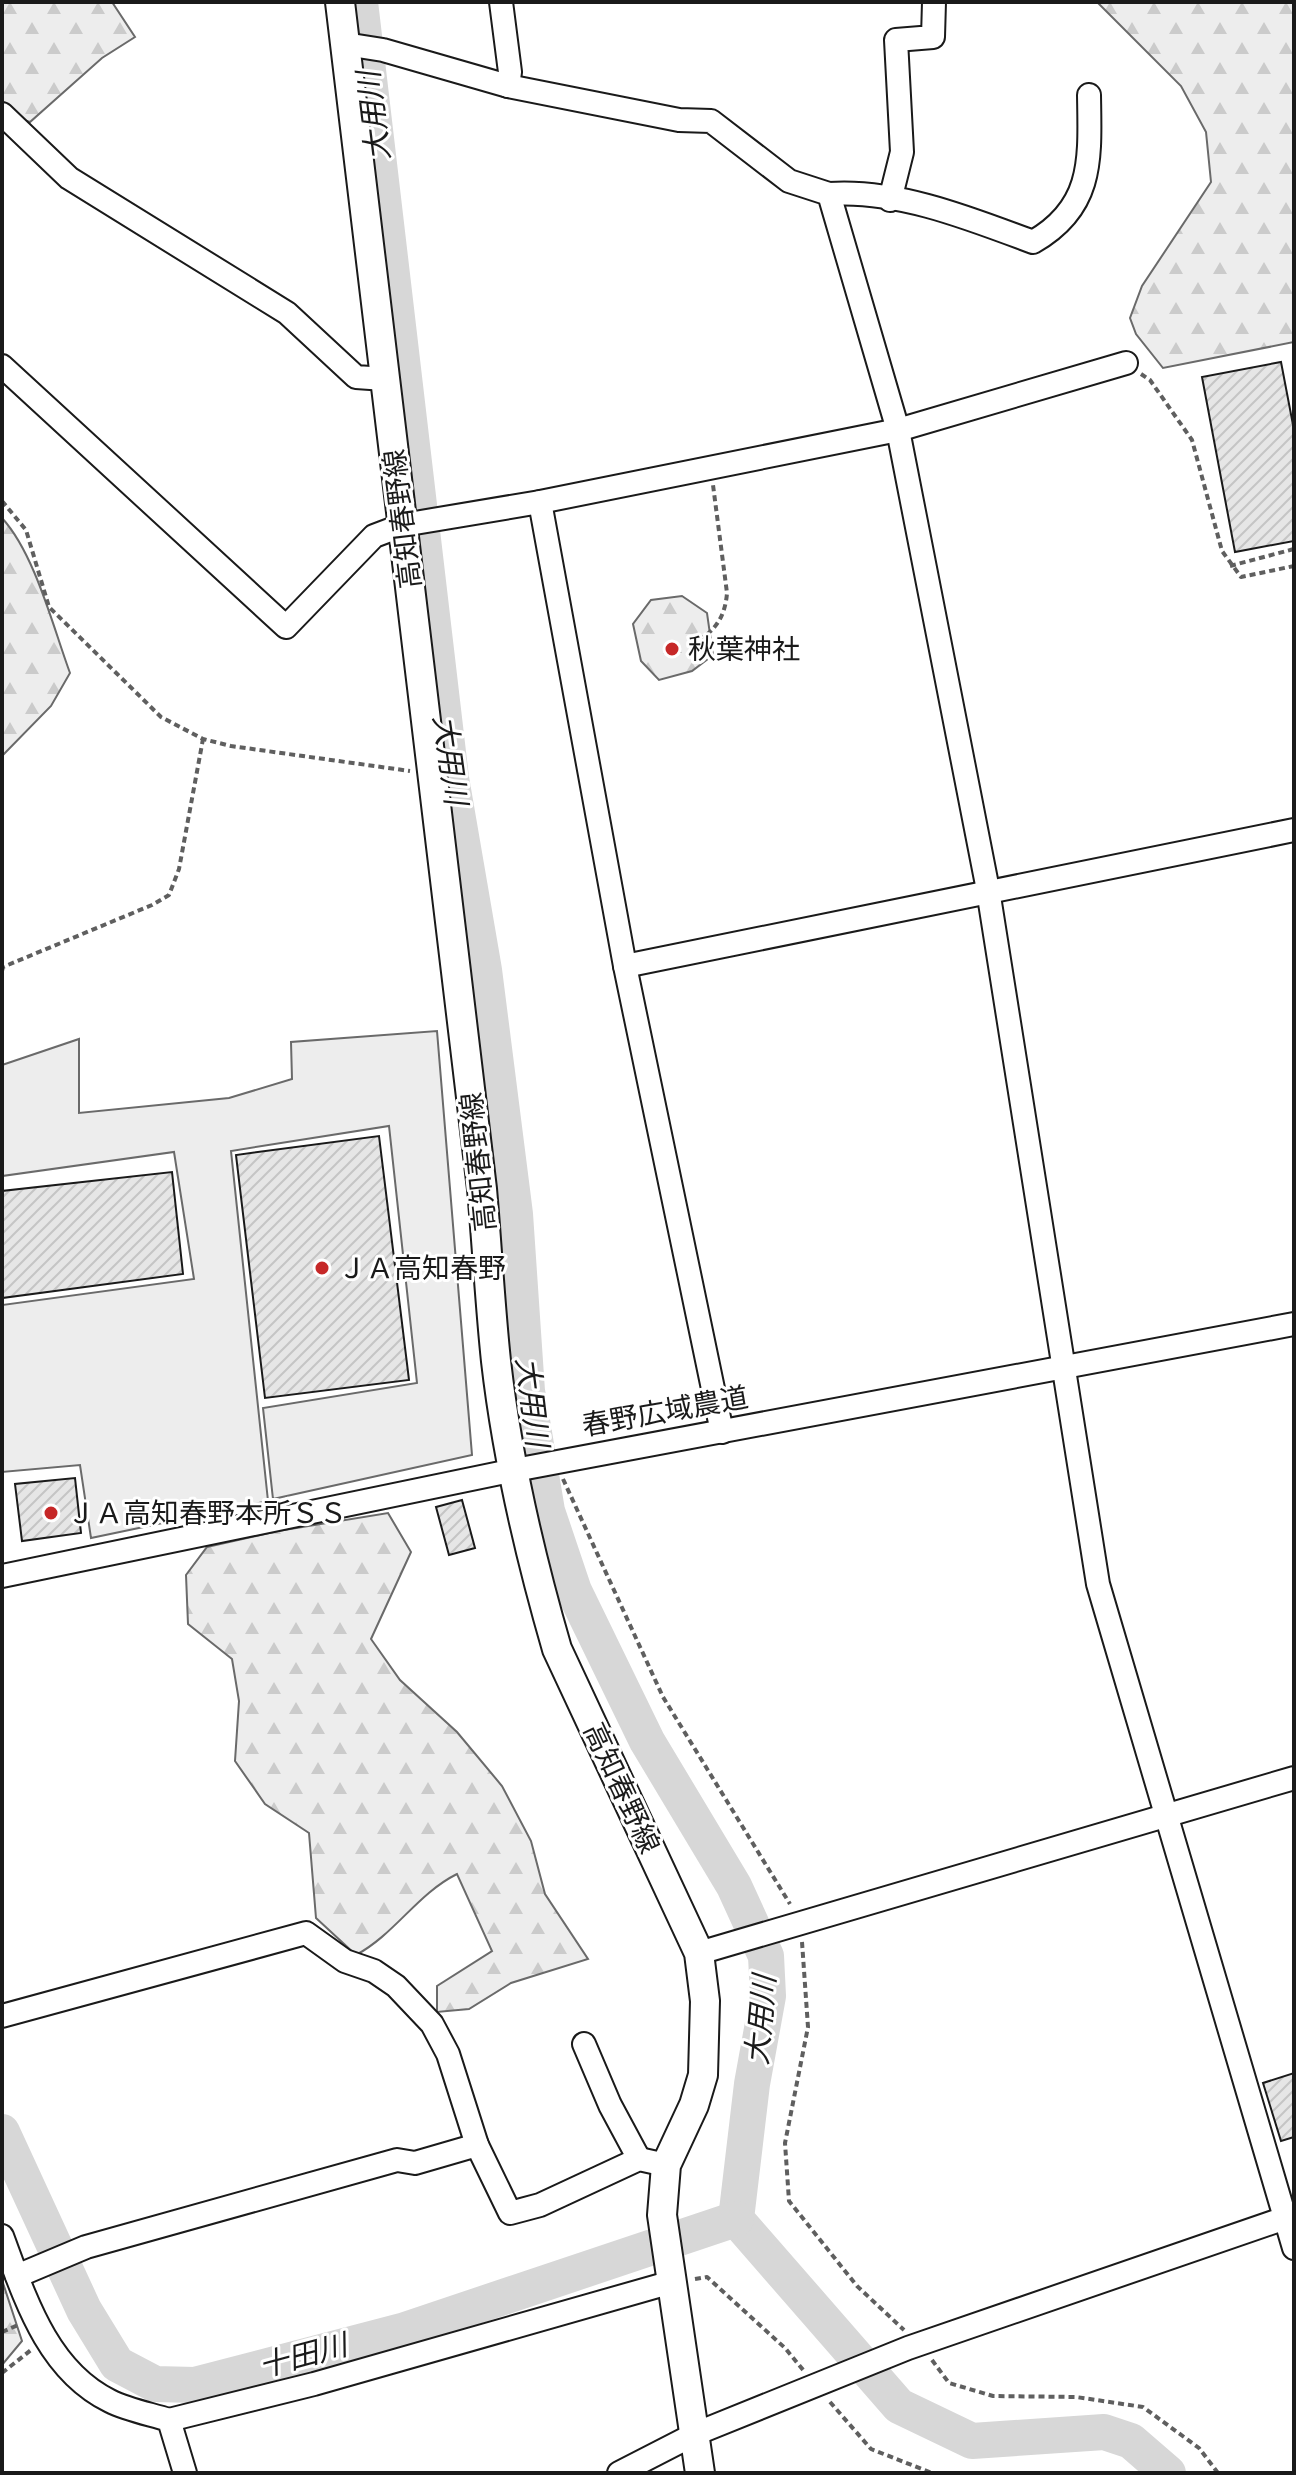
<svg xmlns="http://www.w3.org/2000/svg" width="1296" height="2475" font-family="'DejaVu Sans','Noto Sans JP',sans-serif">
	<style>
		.built { fill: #ededed; stroke: #6a6a6a; stroke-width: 2 }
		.forest { fill: url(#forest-firs); stroke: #6a6a6a; stroke-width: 2 }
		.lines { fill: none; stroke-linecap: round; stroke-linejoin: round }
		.river { stroke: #d7d7d7; stroke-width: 36 }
		.building { fill: url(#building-hatch); stroke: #1a1a1a; stroke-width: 2 }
		.minor-casing { stroke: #1a1a1a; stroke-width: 26 }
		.major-casing { stroke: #1a1a1a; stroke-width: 32 }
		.path { stroke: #5f5f5f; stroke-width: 4; stroke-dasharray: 6 4; stroke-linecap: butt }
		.minor { stroke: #fff; stroke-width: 22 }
		.major { stroke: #fff; stroke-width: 28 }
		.poi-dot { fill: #c62828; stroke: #fff; stroke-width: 3 }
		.labels { text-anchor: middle; stroke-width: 6; stroke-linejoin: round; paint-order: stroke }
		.street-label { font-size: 28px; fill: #1a1a1a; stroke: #fff }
		.poi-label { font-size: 28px; fill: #1a1a1a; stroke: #fff; text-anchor: start }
		.water-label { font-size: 30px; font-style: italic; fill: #1a1a1a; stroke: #fff }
	</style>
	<defs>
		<pattern id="forest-firs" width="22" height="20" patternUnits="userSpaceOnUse" patternTransform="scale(2)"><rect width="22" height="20" fill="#ededed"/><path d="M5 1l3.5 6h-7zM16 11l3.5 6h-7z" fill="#cbcbcb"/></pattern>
		<pattern id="building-hatch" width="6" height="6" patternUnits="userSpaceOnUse" patternTransform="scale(2)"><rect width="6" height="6" fill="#e6e6e6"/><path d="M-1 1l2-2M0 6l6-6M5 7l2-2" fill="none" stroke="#c5c5c5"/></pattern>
	</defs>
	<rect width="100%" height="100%" fill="#fff"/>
	<polygon class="built" points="437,1031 472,1455 273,1499 263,1408 417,1383 389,1126 231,1151 268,1501 91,1538 80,1465 2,1472 2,1305 194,1279 174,1152 2,1176 2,1065 79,1039 79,1113 229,1098 292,1079 291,1042"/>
	<g class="forest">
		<polygon points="2,2 112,2 135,37 102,58 30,122 2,113"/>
		<polygon points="1097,2 1294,2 1294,342 1163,368 1136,334 1130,318 1142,286 1211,182 1206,132 1181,86"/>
		<path d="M2,518C35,554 53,627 70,673L51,706L2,756Z"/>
		<polygon points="682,596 707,613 713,655 692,671 659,680 641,661 633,624 651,600"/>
		<path d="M388,1513L411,1552L371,1639L400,1680L457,1732L502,1786L531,1841L545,1894L588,1959L511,1983L469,2009L437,2012V1986L492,1951L457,1874C417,1894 395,1934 356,1955L316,1918L309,1833L265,1804L235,1761L239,1701L232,1659L188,1624L186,1575L207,1547L278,1531Z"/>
		<polygon points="2,2280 22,2341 2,2365"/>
	</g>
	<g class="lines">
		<g class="river">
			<polyline points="360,2 451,778 484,970 515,1214 527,1391 547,1511 574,1591 647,1741 734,1886 766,1956 768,1996 752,2084 736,2219 899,2406 972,2441 1104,2432 1131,2441 1168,2473"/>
			<polyline points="2,2132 84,2310 117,2364 155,2384 195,2385 402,2331 736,2219"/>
		</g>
	</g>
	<g class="building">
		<polygon points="1281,362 1294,430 1294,541 1235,552 1202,377"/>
		<polygon points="675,642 680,652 670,656 666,646"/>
		<polygon points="379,1136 409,1380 265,1398 236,1155"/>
		<polygon points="172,1172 183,1274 2,1298 2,1191"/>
		<polygon points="75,1478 81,1533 22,1541 15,1484"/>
		<polygon points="462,1500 475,1548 449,1555 436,1507"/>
		<polygon points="1294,2073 1294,2137 1281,2141 1263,2083"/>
	</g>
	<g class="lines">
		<defs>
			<g id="minor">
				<polyline points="501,2 510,72 508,86"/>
				<polyline points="345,44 383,50 508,86 679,120 711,121 789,181 829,194 898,430 988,890 1098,1584 1294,2248"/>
				<polyline points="2,114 69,178 287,313 356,377 385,379"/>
				<path d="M829,194C896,189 969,218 1033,242C1094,207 1090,159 1089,95"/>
				<polyline points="890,200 902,152 896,40 933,37 934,2"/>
				<polyline points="2,366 286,627 374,536 403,525 540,502 898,430 1126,363"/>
				<polyline points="540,502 625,966 722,1432"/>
				<polyline points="625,966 1294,830"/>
				<polyline points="2,1576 515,1470 1294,1324"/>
				<polyline points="699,1953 1294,1778"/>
				<polyline points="2,2016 306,1933 345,1961 374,1971 396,1986 432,2024 448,2054 477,2145 510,2213 540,2205 639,2159 666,2165"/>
				<polyline points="584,2044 610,2105 639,2159"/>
				<path d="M2,2236C25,2298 47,2370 110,2401C128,2410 150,2414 169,2420L185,2473"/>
				<polyline points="17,2276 86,2247 397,2160 415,2163 477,2145"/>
				<polyline points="169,2420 314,2384 672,2282"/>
				<polyline points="619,2473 695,2434 908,2348 1294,2215"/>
			</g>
			<path id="major" d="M340,2L482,1189C487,1246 490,1304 496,1361C507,1457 530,1556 557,1649L699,1953L705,2001L703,2075L694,2105L666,2165L662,2215L700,2473"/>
		</defs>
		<use href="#minor" class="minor-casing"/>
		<use href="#major" class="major-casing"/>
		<g class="path">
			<polyline points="1141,374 1150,380 1192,440 1222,551 1241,577 1294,566"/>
			<polyline points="2,501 26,530 49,607 161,717 203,739 231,746 410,771"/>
			<polyline points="1230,566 1294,549"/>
			<path d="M690,645C713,634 725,619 727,593L713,485"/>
			<polyline points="2,971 3,967 152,905 169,895 179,869 203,739"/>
			<polyline points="563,1479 663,1697 790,1904"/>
			<polyline points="802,1942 808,2027 785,2143 789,2201 857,2286 904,2330"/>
			<polyline points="695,2279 707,2277 785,2348 804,2371"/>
			<polyline points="2,2332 18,2325"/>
			<polyline points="932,2360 949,2383 993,2396 1076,2397 1143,2407 1199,2448 1218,2473"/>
			<polyline points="2,2373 31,2350"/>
			<polyline points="830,2402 871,2449 932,2473"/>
		</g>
		<use href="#minor" class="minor"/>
		<use href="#major" class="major"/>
	</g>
	<g class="poi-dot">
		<circle cx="672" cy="649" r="8"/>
		<circle cx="322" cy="1268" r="8"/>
		<circle cx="51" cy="1513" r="8"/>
	</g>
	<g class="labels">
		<g class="street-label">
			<text transform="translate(402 519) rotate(-97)" y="10">高知春野線</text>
			<text transform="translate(478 1162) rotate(-96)" y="10">高知春野線</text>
			<text transform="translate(665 1411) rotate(-10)" y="10">春野広域農道</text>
			<text transform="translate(622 1788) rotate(65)" y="10">高知春野線</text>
		</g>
		<g class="poi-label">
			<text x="688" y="659">秋葉神社</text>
			<text x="338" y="1278">ＪＡ高知春野</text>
			<text x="67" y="1523">ＪＡ高知春野本所ＳＳ</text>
		</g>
		<g class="water-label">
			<text transform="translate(374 116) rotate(-97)" y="10">大用川</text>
			<text transform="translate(450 760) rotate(82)" y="10">大用川</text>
			<text transform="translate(532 1402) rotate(83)" y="10">大用川</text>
			<text transform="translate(761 2020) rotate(-85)" y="10">大用川</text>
			<text transform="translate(303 2356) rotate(-15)" y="10">十田川</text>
		</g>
	</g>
	<rect width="1296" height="2475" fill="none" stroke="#1a1a1a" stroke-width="8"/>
</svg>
